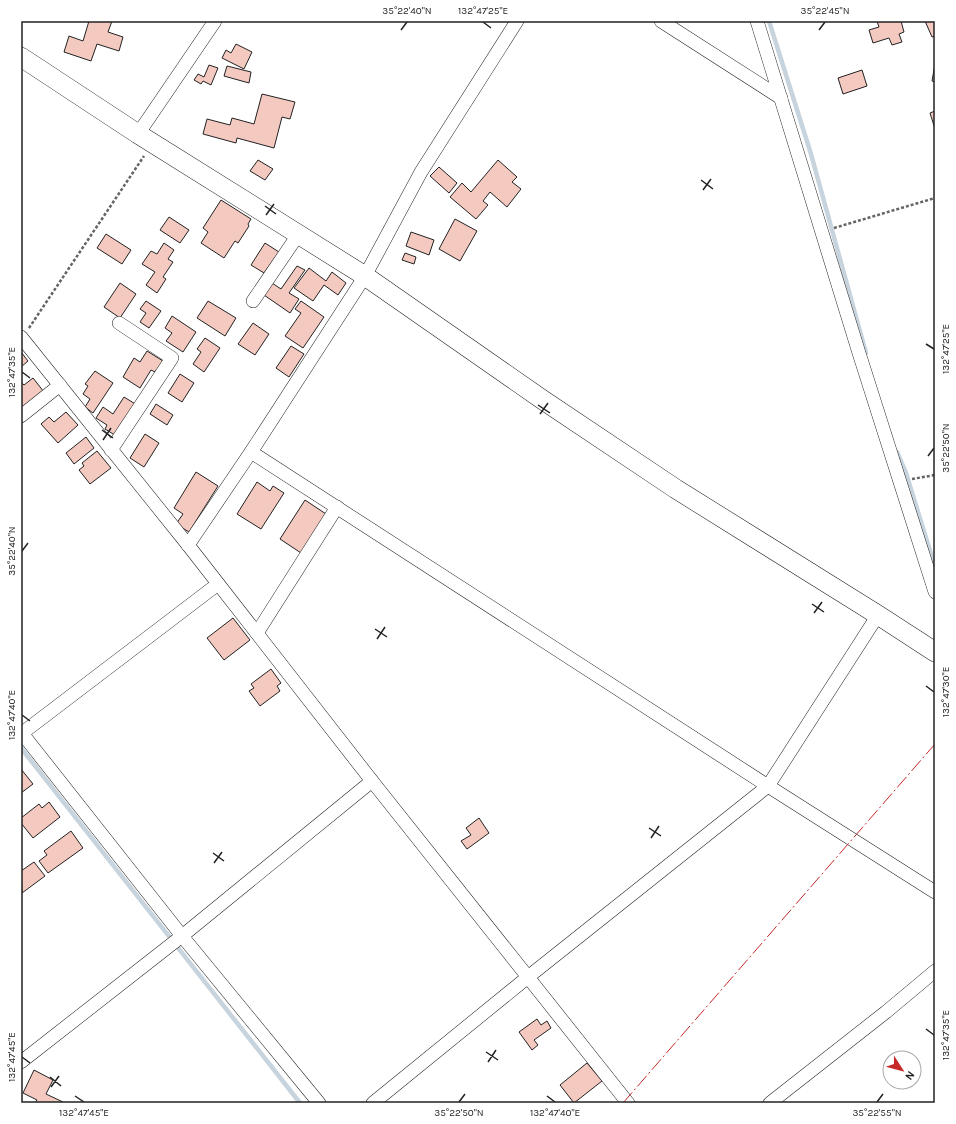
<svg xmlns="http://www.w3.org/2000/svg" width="956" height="1124" font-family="Karla,sans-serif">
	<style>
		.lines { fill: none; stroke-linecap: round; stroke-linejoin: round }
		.stream { stroke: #c7d3dd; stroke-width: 4.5 }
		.building { fill: #f3c9c0; stroke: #222 }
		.street-casing { stroke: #222; stroke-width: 14 }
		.secondary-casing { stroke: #222; stroke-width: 20 }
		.path { stroke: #646464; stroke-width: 2.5; stroke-dasharray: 3 2; stroke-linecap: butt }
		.street { stroke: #fff; stroke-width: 13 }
		.secondary { stroke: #fff; stroke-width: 19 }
		.power { stroke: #c62828; stroke-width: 1; stroke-dasharray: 14 3 2 3; stroke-linecap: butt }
		.ticks { fill: none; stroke: #222; stroke-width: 1.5 }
		.neatline { fill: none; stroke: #222; stroke-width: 1.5 }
		.ticks-label { font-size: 10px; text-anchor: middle; fill: #222 }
	</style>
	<rect width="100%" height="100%" fill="#fff"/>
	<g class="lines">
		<g class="stream">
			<polyline points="769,21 811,154 866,353"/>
			<polyline points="897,452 906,473 935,567"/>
			<polyline points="21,748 300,1103"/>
		</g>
	</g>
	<g class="building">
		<polygon points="89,21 112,21 108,32 123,37 119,51 97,44 91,61 64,52 69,36 83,41"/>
		<polygon points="877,21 901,21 904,32 899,34 902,42 892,45 889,38 873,43 869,30 879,27"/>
		<polygon points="925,21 935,21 935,36 932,37"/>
		<polygon points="236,44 252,52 244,69 222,58 226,50 231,53"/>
		<polygon points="935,64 935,82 932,81"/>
		<polygon points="209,65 218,68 211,85 203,81 201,84 194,80 198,74 204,77"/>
		<polygon points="227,66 251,72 249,83 224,76"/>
		<polygon points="862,70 867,86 843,94 838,78"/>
		<polygon points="262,94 295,102 290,119 282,117 274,148 237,138 236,143 203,134 207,119 230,125 232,118 254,124"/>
		<polygon points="935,111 935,129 930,113"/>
		<polygon points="258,160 273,169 265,180 250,171"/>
		<polygon points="498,160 517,177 512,182 521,189 507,207 490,192 483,201 488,205 476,219 450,197 462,183 471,192"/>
		<polygon points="439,167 457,183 449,193 430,176"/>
		<polygon points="221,200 251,219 248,224 249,226 238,243 235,241 224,258 201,243 208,232 203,228"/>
		<polygon points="169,217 189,230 180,243 160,230"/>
		<polygon points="455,219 477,231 460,261 439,249"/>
		<polygon points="411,232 434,240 429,255 406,246"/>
		<polygon points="106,234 131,250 122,264 97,248"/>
		<polygon points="164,243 174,250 168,259 173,262 163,277 166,279 157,293 146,285 155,272 142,264 151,251 157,254"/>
		<polygon points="265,243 279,252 264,273 251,265"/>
		<polygon points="405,253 416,257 414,264 402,260"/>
		<polygon points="297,266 305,270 289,293 299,299 290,313 264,295 272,283 281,289"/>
		<polygon points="309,268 326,281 332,272 346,283 338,295 324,285 313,301 294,288"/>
		<polygon points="120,283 136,294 120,318 104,307"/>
		<polygon points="146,301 161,311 149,328 140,322 146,313 140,309"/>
		<polygon points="208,301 236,318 225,336 197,318"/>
		<polygon points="301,301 324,317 303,348 285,336 301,313 295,309"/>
		<polygon points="172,316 196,332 183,352 166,341 172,333 165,328"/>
		<polygon points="253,323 269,334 255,355 238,344"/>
		<polygon points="205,338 220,348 204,372 193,364 201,352 197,349"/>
		<polygon points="291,346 304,354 289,377 276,368"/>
		<polygon points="147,351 163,361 155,372 151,370 140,388 123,377 134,358 140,362"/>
		<polygon points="21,352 28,361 21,367"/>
		<polygon points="95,371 113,383 93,413 85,407 90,399 83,394 88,386 85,384"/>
		<polygon points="180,374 194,383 182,402 168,393"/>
		<polygon points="33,378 44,392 21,409 21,382 24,385"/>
		<polygon points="124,397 137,405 118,437 105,429 107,425 96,418 103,407 113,414"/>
		<polygon points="156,404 173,415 167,425 150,414"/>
		<polygon points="66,412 78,425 58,443 41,424 49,417 54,422"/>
		<polygon points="145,434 159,443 144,467 130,458"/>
		<polygon points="86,437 94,448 74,464 66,453"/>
		<polygon points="97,451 111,468 90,484 79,470 84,466 82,463"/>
		<polygon points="196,472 218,486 189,532 176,524 183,514 174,508"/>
		<polygon points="257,482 270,491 273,486 284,493 261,529 237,514"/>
		<polygon points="305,500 326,514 301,553 280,539"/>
		<polygon points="233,618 250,640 224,660 207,638"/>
		<polygon points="271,669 281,683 277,686 280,691 260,706 249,691 254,688 251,684"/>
		<polygon points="21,769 33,784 21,793"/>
		<polygon points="49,802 60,817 33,838 21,823 21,818 39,804 42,808"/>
		<polygon points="479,818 489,833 467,849 461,841 471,835 466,828"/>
		<polygon points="71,831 83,848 48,873 39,861 47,855 44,851"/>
		<polygon points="34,862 45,876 22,893 21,871"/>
		<polygon points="537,1019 541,1025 547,1021 551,1028 534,1040 538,1045 532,1050 519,1032"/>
		<polygon points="587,1063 602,1081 574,1103 560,1085"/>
		<polygon points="34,1070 53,1080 46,1094 63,1102 62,1103 35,1103 37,1100 23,1093"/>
	</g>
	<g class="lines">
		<defs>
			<g id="street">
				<polyline points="661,21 781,98"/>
				<polyline points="757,21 859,353 935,592"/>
				<polyline points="138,134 215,21"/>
				<polyline points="253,301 298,235"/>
				<polyline points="21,337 188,545 372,781 628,1103"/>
				<polyline points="21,416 60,385"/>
				<polyline points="111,450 172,358 119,323"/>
				<polyline points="251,452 768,786 935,892"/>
				<polyline points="188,545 251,452 365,276 421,172 517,21"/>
				<polyline points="257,633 337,507"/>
				<polyline points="21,732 182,936 319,1103"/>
				<polyline points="21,734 218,584"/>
				<polyline points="21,1062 182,936 372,781"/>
				<polyline points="373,1103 528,977 768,786 878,615"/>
				<polyline points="770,1103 886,1012 935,971"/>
			</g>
			<polyline id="secondary" points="21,57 138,134 365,276 543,400 676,489 878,615 935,652"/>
		</defs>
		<use href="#street" class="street-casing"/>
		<use href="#secondary" class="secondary-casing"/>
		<g class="path">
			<polyline points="834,228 935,198"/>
			<polyline points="29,328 144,156"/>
			<polyline points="912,479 935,475"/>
		</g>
		<use href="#street" class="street"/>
		<use href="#secondary" class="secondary"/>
		<polyline class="power" points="623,1103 935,744"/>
	</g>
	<path class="ticks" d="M483,22L491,28M401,30L407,22M819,30L825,22M701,180L713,189M703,190L711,179M265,206L276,214M266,215L274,204M926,344L934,349M22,372L30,378M538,405L550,413M540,414L548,403M102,430L113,438M103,440L111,428M928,456L934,448M22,551L28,543M812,604L824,612M814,613L822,602M375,629L387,637M377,639L385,627M926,686L934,692M22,715L30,721M649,828L661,836M651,838L659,826M213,853L224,861M214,863L222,852M926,1029L934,1035M486,1052L498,1060M22,1057L30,1063M488,1062L496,1050M50,1077L61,1086M51,1087L59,1076M75,1096L84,1102M547,1096L555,1102M459,1102L465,1094M877,1102L883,1094"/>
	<rect width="956" height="1124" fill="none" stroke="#ffffff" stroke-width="44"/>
	<g transform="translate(902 1070) rotate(126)"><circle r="19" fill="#ffffff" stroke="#a7a7a7"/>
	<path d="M0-3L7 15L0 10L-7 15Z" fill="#c62828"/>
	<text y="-6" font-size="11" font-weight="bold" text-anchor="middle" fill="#222222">N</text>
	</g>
	<rect x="22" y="22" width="912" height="1080" class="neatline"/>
	<g class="ticks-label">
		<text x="407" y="14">35°22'40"N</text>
		<text x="483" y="14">132°47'25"E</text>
		<text x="825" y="14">35°22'45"N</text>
		<text transform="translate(945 349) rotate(-90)" y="4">132°47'25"E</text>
		<text transform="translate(11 372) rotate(-90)" y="4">132°47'35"E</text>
		<text transform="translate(945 448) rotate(-90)" y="4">35°22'50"N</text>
		<text transform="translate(11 551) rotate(-90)" y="4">35°22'40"N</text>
		<text transform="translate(945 692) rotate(-90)" y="4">132°47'30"E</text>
		<text transform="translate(11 715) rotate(-90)" y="4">132°47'40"E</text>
		<text transform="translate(945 1035) rotate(-90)" y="4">132°47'35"E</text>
		<text transform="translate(11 1057) rotate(-90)" y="4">132°47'45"E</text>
		<text x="84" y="1116">132°47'45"E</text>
		<text x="459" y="1116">35°22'50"N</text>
		<text x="555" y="1116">132°47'40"E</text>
		<text x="877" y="1116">35°22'55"N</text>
	</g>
</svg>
